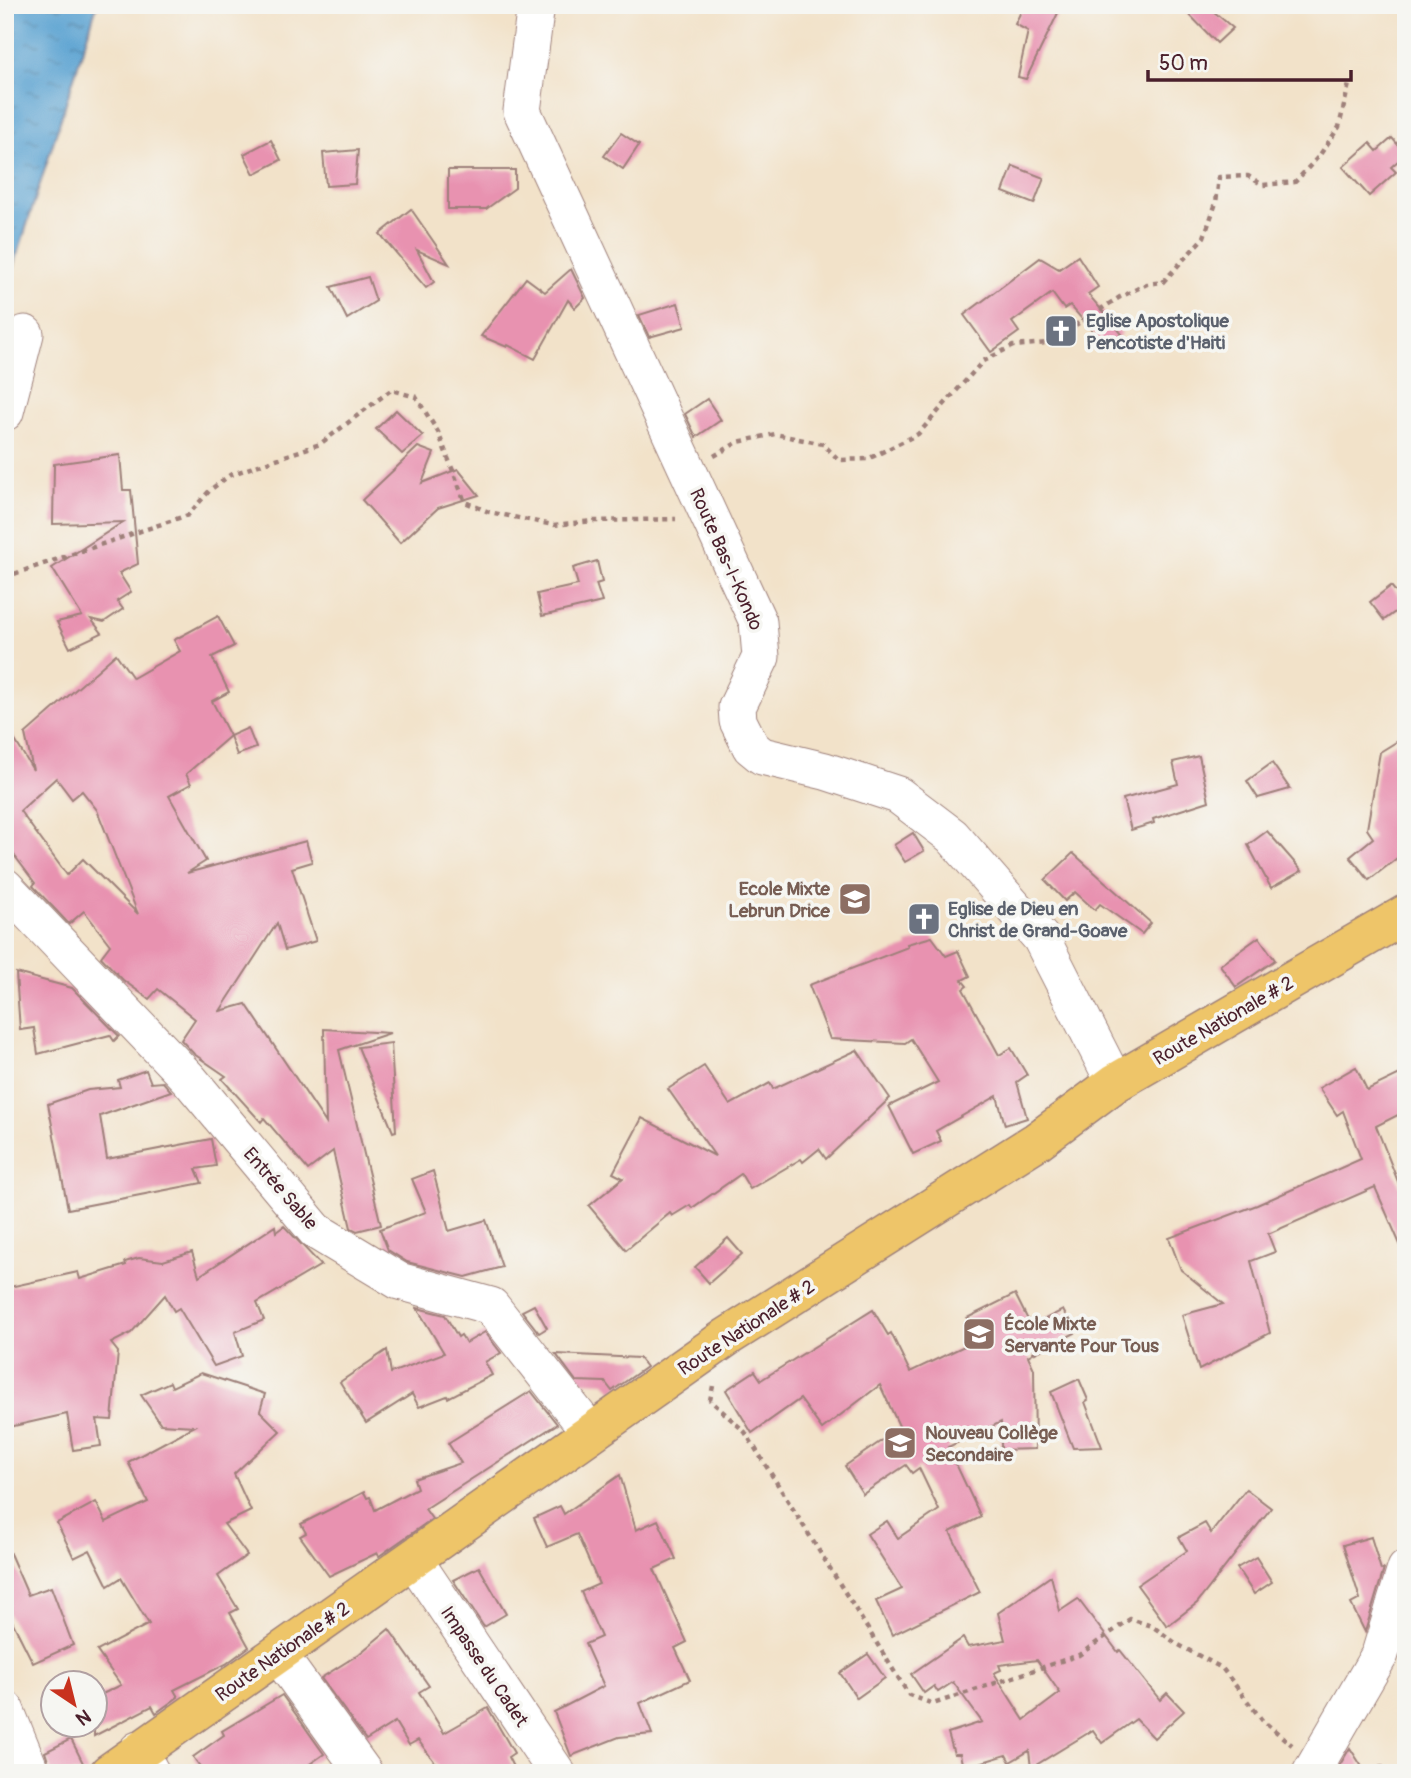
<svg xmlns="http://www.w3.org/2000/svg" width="1411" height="1778" font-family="Pangolin,sans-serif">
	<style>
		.water { fill: url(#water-ripples); stroke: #52607e; stroke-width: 2 }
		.building { fill: #e892b0; fill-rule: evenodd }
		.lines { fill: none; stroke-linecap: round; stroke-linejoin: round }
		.minor-casing { stroke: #9e807a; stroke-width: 39 }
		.major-casing { stroke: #9e807a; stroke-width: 41 }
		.path { stroke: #9e807a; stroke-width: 4.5; stroke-dasharray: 5 5; stroke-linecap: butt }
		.minor { stroke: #fff; stroke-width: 37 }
		.major { stroke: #eec569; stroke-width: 38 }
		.labels { text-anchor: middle; stroke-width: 7; stroke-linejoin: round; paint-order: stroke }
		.worship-label { font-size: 19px; font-weight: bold; fill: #5b616d; stroke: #f6f6f2; text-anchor: start }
		.street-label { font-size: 19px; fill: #4a1f2b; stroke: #f6f6f2 }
		.education-label { font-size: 19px; font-weight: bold; fill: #785e54; stroke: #f6f6f2; text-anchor: start }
	</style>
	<defs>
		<pattern id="water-ripples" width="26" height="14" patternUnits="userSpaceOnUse" patternTransform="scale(1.75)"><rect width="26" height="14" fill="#5aa2d1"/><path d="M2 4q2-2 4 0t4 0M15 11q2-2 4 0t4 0" fill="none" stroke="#4c83aa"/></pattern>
	</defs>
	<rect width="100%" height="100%" fill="#f6f6f2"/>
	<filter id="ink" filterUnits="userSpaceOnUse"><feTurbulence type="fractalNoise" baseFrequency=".0143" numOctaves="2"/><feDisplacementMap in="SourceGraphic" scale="14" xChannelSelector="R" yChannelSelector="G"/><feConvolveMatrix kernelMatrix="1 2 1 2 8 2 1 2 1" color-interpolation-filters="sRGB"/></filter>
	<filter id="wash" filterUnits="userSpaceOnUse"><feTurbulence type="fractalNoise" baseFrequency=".00686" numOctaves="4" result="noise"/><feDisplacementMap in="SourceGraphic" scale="28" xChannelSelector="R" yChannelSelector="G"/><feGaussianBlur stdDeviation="1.57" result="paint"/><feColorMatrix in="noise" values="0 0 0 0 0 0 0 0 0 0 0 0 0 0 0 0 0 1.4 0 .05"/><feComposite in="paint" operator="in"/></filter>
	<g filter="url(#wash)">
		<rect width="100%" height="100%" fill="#f2e2c9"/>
		<polygon class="water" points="5,5 97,5 5,294"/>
		<g id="blocks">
			<g class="building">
				<polygon points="1024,5 1041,5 1058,13 1026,79 1018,77 1028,31 1015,24"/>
				<polygon points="1180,5 1206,5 1233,28 1217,43"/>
				<polygon points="621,133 639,145 623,169 604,156"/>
				<polygon points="1392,138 1406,154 1391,167 1396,172 1369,196 1343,167 1370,143 1377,151"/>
				<polygon points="271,140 281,160 254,174 244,154"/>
				<polygon points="358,150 355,184 326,186 323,153"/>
				<polygon points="1013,166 1044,178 1034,204 1003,192"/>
				<polygon points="448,170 515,170 515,188 486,209 448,209"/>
				<polygon points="411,209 449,264 417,250 434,282 426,288 380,234"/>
				<polygon points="1078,256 1098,287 1088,294 1122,334 1106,347 1070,305 1064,309 1052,293 1012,322 1019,332 991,352 964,315 1040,258 1059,269"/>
				<polygon points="571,269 585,298 575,308 568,300 535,359 508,345 507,347 481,336 526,278 545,292"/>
				<polygon points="368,277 376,301 347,319 331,287"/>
				<polygon points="678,303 685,327 649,337 639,315"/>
				<polygon points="707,399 721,420 696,437 685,414"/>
				<polygon points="396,410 423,436 402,454 376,429"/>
				<polygon points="418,447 434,453 422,483 458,469 479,495 438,508 400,543 362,500"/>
				<polygon points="120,455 123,490 131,490 138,564 119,573 131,592 117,601 123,609 104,622 91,619 102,633 70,648 57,622 82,616 52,568 123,522 53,524 54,464"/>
				<polygon points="597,561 602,582 596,584 602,602 542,616 537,594 578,585 573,568"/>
				<polygon points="1391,586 1406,604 1384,620 1370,602"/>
				<path d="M218,616L234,646L212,657L229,692L212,701L230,736L186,774L191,784L169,796L206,861L187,873L306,841L312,862L292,868L316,941L285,950L277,923L220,1011L246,1004L326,1123L324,1029L390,1033L339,1050L381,1225L357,1231L351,1228L333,1151L308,1170L264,1118L261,1122L222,1079L226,1076L194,1054L181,1040L195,1019L158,989L149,999L123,980L101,957L110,945L84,911L69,924L33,886L35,883L5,843V724L33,770L25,734L116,654L133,678L180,651L174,640ZM56,778L72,799L82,791L97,810L138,914L83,859L67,875L20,811Z"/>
				<polygon points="248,728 256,748 237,755 230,736"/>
				<polygon points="1406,736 1406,851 1369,880 1350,857 1373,838 1367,829 1380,752"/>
				<polygon points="1199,756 1209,801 1153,819 1154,823 1131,830 1123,799 1178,784 1173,762"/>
				<polygon points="1272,763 1290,789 1258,798 1247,781"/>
				<polygon points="1267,831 1302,871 1271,888 1248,845"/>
				<polygon points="913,833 924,851 905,862 894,845"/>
				<polygon points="1073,853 1151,923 1142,934 1100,904 1095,910 1075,892 1065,901 1045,880"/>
				<polygon points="932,937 946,956 958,951 970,976 962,980 967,986 963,989 999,1055 1011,1048 1027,1075 1017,1082 1027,1118 1005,1125 997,1096 936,1131 941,1141 913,1154 889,1106 938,1082 911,1039 905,1043 830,1039 809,985 908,947 907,944"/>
				<polygon points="1259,937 1275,960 1236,987 1220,965"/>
				<polygon points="16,973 72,988 119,1036 114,1041 110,1035 38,1054 34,1028 20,1030"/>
				<polygon points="391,1043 396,1131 393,1132 358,1047"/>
				<polygon points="857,1050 890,1098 826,1159 819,1149 803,1162 801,1159 750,1189 741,1174 692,1208 690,1205 672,1216 670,1213 626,1250 589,1206 623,1178 613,1173 642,1118 715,1156 668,1089 704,1066 730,1105 770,1083 773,1089"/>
				<polygon points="1356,1067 1367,1090 1406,1071 1406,1111 1376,1126 1406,1202 1406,1258 1375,1187 1268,1234 1275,1252 1251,1261 1270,1333 1199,1370 1182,1315 1223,1304 1181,1270 1169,1238 1257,1205 1361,1159 1343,1111 1337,1115 1319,1088"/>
				<polygon points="146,1070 151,1083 163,1082 171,1091 100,1116 107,1159 211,1139 216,1166 196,1169 202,1183 68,1209 48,1104 88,1090 120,1087 118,1080"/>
				<polygon points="433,1171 449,1231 486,1220 502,1267 466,1277 407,1262 388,1250 380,1229 426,1212 412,1179"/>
				<polygon points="275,1226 276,1232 284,1226 321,1265 257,1303 264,1320 235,1332 242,1356 214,1366 179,1308 174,1311 165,1295 131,1333 111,1343 118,1352 112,1420 97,1419 101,1446 73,1450 67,1414 5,1428 5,1288 78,1272 80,1279 126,1265 125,1262 139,1258 163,1261 192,1252 199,1276"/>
				<polygon points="728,1238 742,1254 709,1283 695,1267"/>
				<polygon points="1015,1294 1031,1326 1063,1310 1075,1333 1035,1353 1033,1348 1033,1353 1028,1356 1034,1369 1035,1449 1001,1450 1001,1422 948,1447 981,1517 950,1532 980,1592 892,1635 876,1601 902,1589 867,1534 887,1521 898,1538 939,1510 919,1468 912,1473 906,1465 863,1494 845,1466 900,1428 880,1385 822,1429 800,1399 752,1433 726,1390 755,1371 761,1380 873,1310 888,1335 891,1333 910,1372 977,1340 967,1318"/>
				<polygon points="534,1305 547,1328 539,1333 522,1311"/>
				<polygon points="417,1308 445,1315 458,1337 461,1335 466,1343 485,1332 501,1353 485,1362 492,1375 448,1398 447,1396 419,1407 412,1394 366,1423 340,1382 387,1350 391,1373 444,1353"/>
				<polygon points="556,1354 639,1358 646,1367 612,1391 605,1382 576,1381"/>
				<polygon points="201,1373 265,1394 260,1411 280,1431 234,1474 251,1511 224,1524 247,1555 218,1576 238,1609 230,1613 249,1647 226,1664 174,1690 178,1697 156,1713 152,1706 94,1736 94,1698 121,1685 97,1651 149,1624 121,1578 108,1586 90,1550 74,1558 57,1523 96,1502 106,1522 148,1502 128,1462 195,1426 161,1424 141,1395 170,1382 172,1387"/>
				<polygon points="1079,1379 1088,1400 1085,1402 1102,1447 1073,1448 1051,1392"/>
				<polygon points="531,1391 557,1424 425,1509 432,1519 379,1556 377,1553 329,1576 300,1536 306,1533 301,1524 364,1492 367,1498 370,1497 375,1510 417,1488 414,1479 461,1463 448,1443"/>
				<polygon points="620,1475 636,1530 658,1520 676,1559 654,1569 687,1642 675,1648 690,1680 640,1703 652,1734 619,1737 571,1756 554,1712 604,1686 585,1644 601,1637 581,1592 599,1584 577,1534 547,1547 534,1518 560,1506 564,1514"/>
				<polygon points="1246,1489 1271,1508 1197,1603 1167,1626 1137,1585 1187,1551 1179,1537 1205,1523 1211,1533"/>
				<polygon points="1371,1537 1381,1570 1384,1569 1365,1632 1351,1604 1360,1599 1343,1545"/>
				<polygon points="5,1542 28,1595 51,1587 73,1645 33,1663 5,1607"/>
				<polygon points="1256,1557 1272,1582 1254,1594 1237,1568"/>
				<polygon points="479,1567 506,1614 484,1627 453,1580"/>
				<path d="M1051,1576L1060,1611L1078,1599L1118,1652L1120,1650L1160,1700L1167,1693L1184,1711L1154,1738L1136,1719L1102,1743L1093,1730L1031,1768L1029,1751L1010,1762L1006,1755L963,1768L960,1754H954L948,1733L982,1722L953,1682L938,1692L934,1686L924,1693L911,1674L963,1638L968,1647L1005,1640L998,1613ZM1037,1660L1060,1693L1024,1720L994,1673L1001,1670L999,1665Z"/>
				<polygon points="389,1629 429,1686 419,1692 444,1733 488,1708 514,1753 508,1757 516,1773 443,1773 418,1740 409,1745 395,1722 366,1740 321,1678 359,1654"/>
				<polygon points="868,1654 885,1678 857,1698 840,1673"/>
				<polygon points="282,1695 324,1754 297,1773 205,1773 193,1757 224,1735 222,1731"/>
				<polygon points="71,1739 88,1773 52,1773 45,1752"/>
				<polygon points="1350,1748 1366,1773 1335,1773"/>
			</g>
		</g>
	</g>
	<g filter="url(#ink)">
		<use href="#blocks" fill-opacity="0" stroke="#9e807a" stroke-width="2"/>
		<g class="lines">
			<defs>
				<g id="minor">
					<polyline points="536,5 522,111 758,622 761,657 737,707 738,721 751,747 762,756 825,771 898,795 952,836 1041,938 1115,1083"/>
					<polyline points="5,412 25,334"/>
					<polyline points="5,887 189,1079 316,1231 399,1281 491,1306 591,1433"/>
					<polyline points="414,1560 557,1773"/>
					<polyline points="278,1654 364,1773"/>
					<polyline points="5,1709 31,1773"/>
					<polyline points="138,1750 151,1773"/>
					<polyline points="1311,1773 1380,1654 1406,1569"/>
				</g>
				<polyline id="major" points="109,1773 727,1337 1037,1141 1115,1083 1406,914"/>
			</defs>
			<use href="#minor" class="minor-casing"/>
			<use href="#major" class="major-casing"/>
			<g class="path">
				<polyline points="714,456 738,442 775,434 823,444 839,460 868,459 918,434 983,361 1013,346 1047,343 1120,297 1147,284 1163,282 1204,237 1216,203 1219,177 1248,176 1263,185 1295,182 1319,156 1339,127 1349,84"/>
				<polyline points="5,577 188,515 210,490 230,475 320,444 391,390 416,397 438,432 465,502 489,512 553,525 594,521 676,519"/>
				<polyline points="713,1386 710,1400 745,1432 909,1695 933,1704 1079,1655 1130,1619 1152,1626 1177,1644 1222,1668 1262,1720 1292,1745"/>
				<polyline points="1372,1773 1378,1766 1399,1773"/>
			</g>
			<use href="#minor" class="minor"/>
			<use href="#major" class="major"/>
		</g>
	</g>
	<defs>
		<symbol id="church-square" viewBox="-11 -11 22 22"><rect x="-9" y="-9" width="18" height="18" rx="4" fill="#6b7280" stroke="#f6f6f2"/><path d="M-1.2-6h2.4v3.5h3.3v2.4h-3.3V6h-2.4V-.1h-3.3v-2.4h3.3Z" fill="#fff"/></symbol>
		<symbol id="school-square" viewBox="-11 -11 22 22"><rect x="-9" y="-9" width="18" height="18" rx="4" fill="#8d6e63" stroke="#f6f6f2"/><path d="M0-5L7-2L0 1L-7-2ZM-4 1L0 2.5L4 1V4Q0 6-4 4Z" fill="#fff"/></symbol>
	</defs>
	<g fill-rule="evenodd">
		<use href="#church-square" x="1042" y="312" width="38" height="38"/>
		<use href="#school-square" x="836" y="880" width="38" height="38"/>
		<use href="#church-square" x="905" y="900" width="38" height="38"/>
		<use href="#school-square" x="960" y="1315" width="38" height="38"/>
		<use href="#school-square" x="881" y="1424" width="38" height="38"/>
	</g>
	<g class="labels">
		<g class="worship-label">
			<text x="1086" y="327">Eglise Apostolique<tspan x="1086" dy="22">Pencotiste d'Haiti</tspan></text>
			<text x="948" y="915">Eglise de Dieu en<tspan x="948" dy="22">Christ de Grand-Goave</tspan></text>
		</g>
		<g class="street-label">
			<text transform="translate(727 559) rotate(66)" y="7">Route Bas-I-Kondo</text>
			<text transform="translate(1223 1020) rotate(-30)" y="7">Route Nationale # 2</text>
			<text transform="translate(281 1188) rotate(49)" y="7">Entrée Sable</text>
			<text transform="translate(746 1327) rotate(-33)" y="7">Route Nationale # 2</text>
			<text transform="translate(282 1651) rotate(-35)" y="7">Route Nationale # 2</text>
			<text transform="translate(485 1666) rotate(56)" y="7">Impasse du Cadet</text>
		</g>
		<g class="education-label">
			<text x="830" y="895" text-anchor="end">Ecole Mixte<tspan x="830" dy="22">Lebrun Drice</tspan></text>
			<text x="1004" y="1330">École Mixte<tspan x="1004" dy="22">Servante Pour Tous</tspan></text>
			<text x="925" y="1439">Nouveau Collège<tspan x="925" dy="22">Secondaire</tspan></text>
		</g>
	</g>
	<rect width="1411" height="1778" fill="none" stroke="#f6f6f2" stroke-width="28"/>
	<g transform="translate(74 1704) rotate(145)"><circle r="33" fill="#f6f6f2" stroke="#b1a0a2" stroke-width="2"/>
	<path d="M0-5L12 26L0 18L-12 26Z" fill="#c8321e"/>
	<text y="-10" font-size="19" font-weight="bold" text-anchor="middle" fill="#4a1f2b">N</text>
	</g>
	<path d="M1148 70v10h203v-10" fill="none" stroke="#4a1f2b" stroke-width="3.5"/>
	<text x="1159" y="70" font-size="21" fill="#4a1f2b" stroke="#f6f6f2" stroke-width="5" paint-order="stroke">50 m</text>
</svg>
